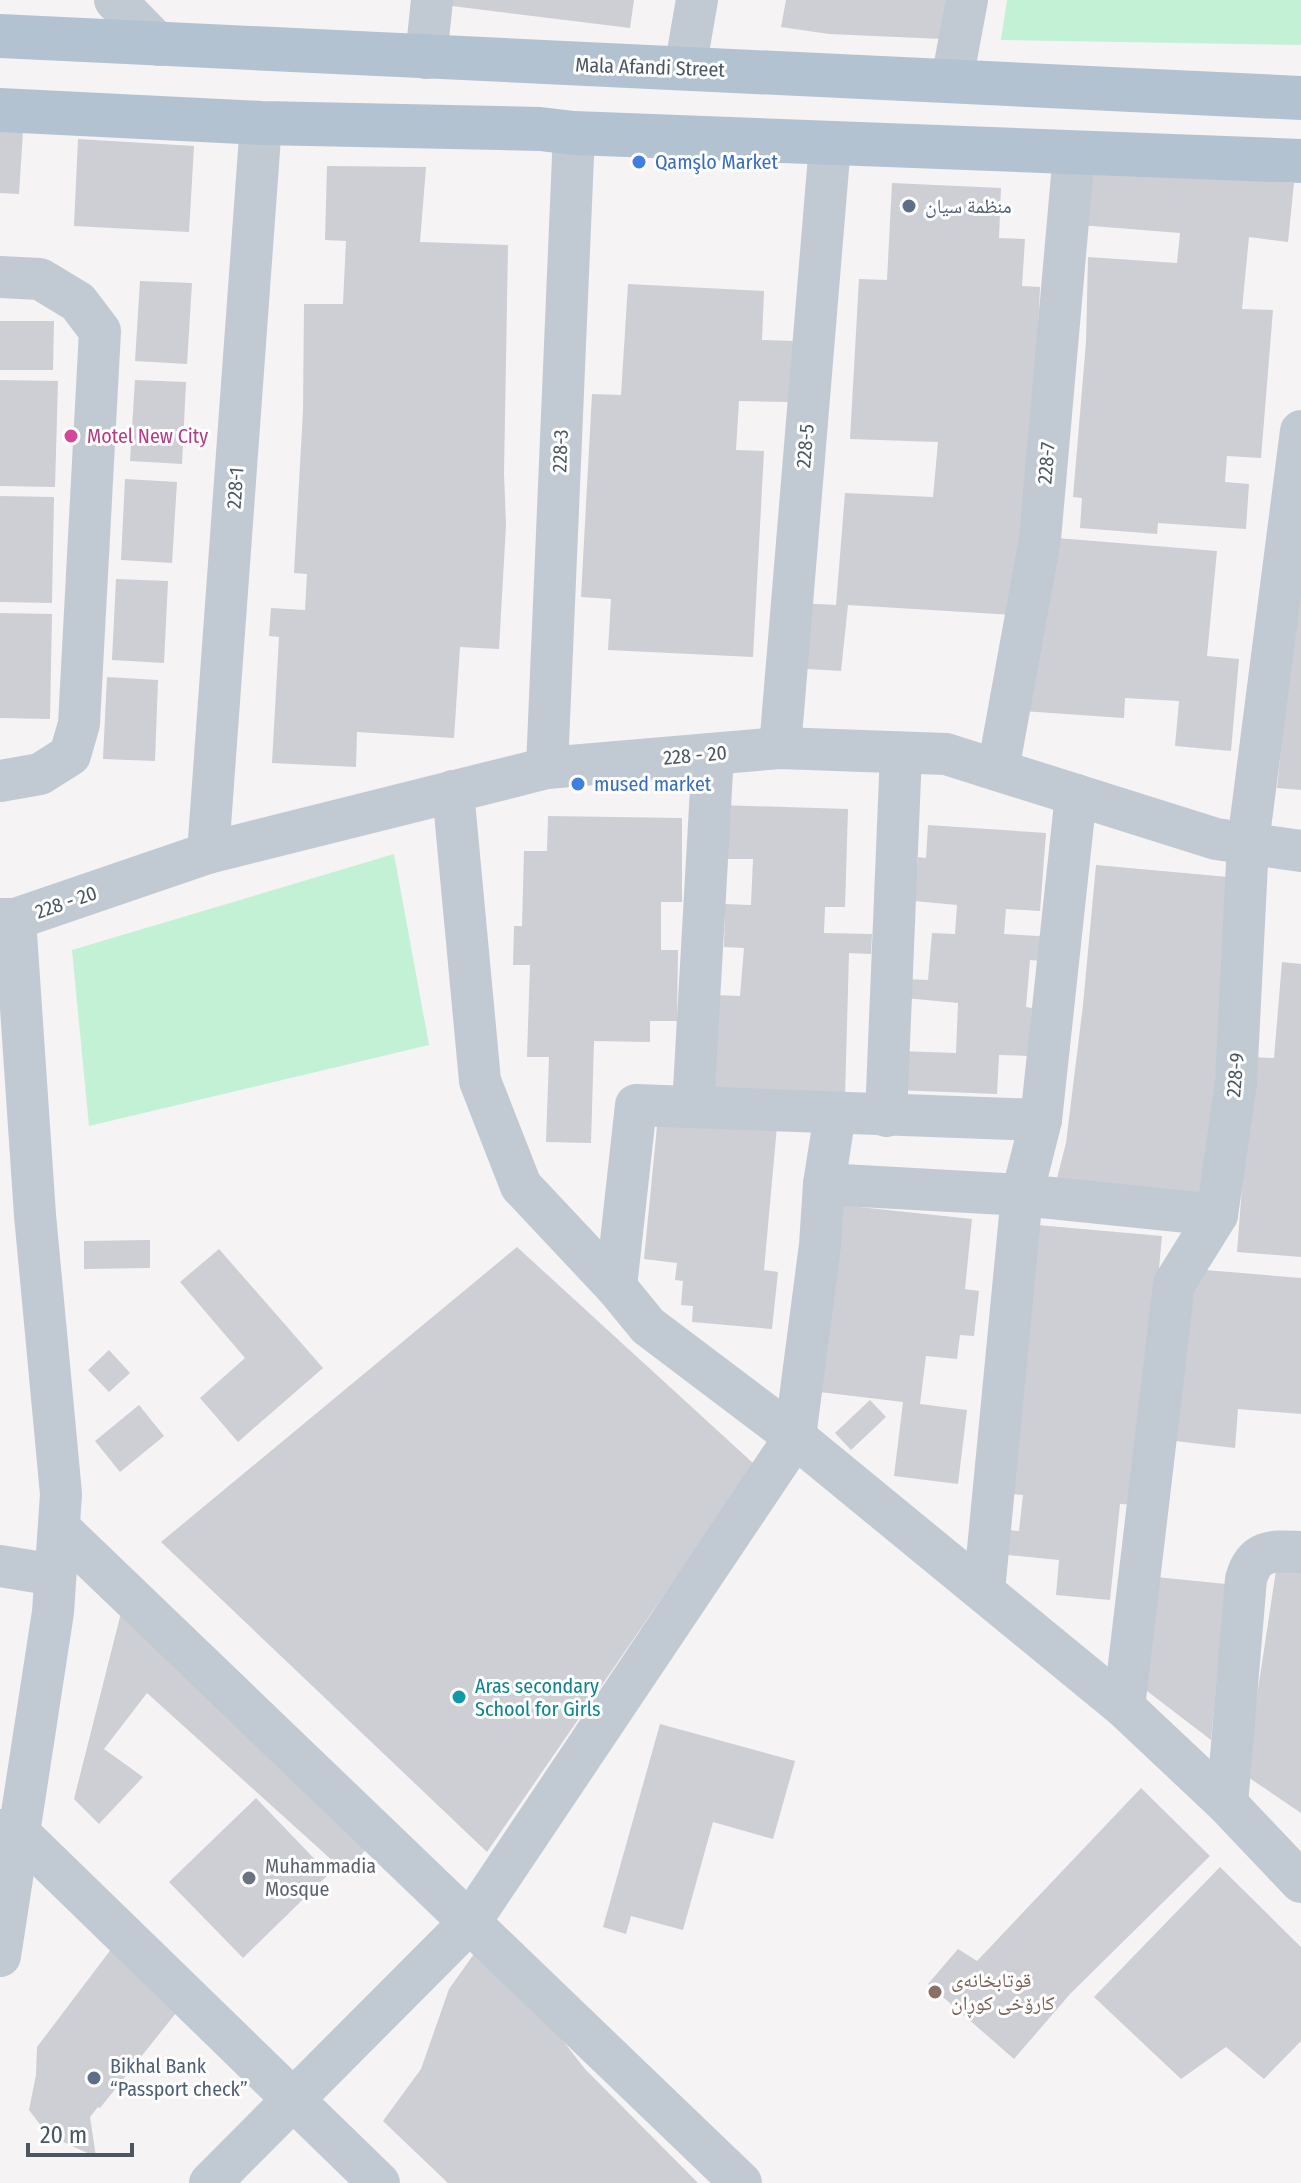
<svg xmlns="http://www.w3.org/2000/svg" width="1301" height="2183" font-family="'Fira Sans Condensed','Noto Naskh Arabic',sans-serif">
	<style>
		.green { fill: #c3f1d5 }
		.building { fill: #cdcfd5 }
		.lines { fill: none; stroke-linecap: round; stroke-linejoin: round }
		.minor { stroke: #c1cad2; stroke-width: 42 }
		.major { stroke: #b3c2d1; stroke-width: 44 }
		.shop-dot { fill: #3f7fe0; stroke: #fff; stroke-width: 3 }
		.service-dot { fill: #5c6f8a; stroke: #fff; stroke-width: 3 }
		.hotel-dot { fill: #d1479c; stroke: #fff; stroke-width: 3 }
		.culture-dot { fill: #0f9aa8; stroke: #fff; stroke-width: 3 }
		.worship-dot { fill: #6b7280; stroke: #fff; stroke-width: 3 }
		.education-dot { fill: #8d6e63; stroke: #fff; stroke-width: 3 }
		.labels { text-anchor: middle; stroke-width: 6; stroke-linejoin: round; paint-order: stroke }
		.street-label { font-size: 20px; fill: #4a5661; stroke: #fff }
		.shop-label { font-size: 20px; fill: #366cbe; stroke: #fff; text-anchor: start }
		.service-label { font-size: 20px; fill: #4e5e75; stroke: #fff; text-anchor: start }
		.hotel-label { font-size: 20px; fill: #b23c85; stroke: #fff; text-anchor: start }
		.culture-label { font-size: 20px; fill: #0d838f; stroke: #fff; text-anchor: start }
		.worship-label { font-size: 20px; fill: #5b616d; stroke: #fff; text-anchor: start }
		.education-label { font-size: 20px; fill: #785e54; stroke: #fff; text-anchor: start }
	</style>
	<rect width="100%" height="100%" fill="#f5f3f3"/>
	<g class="green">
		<polygon points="1007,0 1301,0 1301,45 1001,40"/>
		<polygon points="394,854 429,1045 89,1126 72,950"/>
	</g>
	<g class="building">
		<polygon points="445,0 634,0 630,28 444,5"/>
		<polygon points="786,0 950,0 942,39 829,34 781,27"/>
		<polygon points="0,130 23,131 19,194 0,193"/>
		<polygon points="78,139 194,146 189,232 74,226"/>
		<polygon points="1081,164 1294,183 1288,242 1249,237 1242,309 1273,310 1261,458 1227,456 1225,482 1249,484 1246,529 1158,523 1157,534 1080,528 1082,498 1073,497 1086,342 1088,257 1177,263 1180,233 1080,225"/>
		<polygon points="327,166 426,167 420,242 508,245 504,473 506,525 499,649 460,647 454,738 357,732 356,767 272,763 279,637 269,636 271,608 305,610 307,574 294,573 303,411 304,304 343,304 346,241 325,240"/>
		<polygon points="892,183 1001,188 999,238 1025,239 1022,286 1040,287 1035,395 1014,615 848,605 841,671 791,668 799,603 836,605 845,493 933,497 938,442 850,439 859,279 887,280"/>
		<polygon points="140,281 192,283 187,364 135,361"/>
		<polygon points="628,284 764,291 762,340 794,341 792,402 739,401 736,450 764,451 753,657 608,650 611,599 581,597 592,394 621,395"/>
		<polygon points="0,321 54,321 53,370 0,370"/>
		<polygon points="0,380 58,381 55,487 0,486"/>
		<polygon points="135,380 186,382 182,464 130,461"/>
		<polygon points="125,479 177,482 172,563 121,560"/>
		<polygon points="0,496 54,497 52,603 0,602"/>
		<polygon points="1045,537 1217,551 1207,656 1239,659 1231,751 1175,746 1179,701 1125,698 1124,718 1022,711"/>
		<polygon points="1299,572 1301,572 1301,790 1277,788"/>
		<polygon points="116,579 168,581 164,663 112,660"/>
		<polygon points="0,613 52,614 50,719 0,718"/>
		<polygon points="107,677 158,680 155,761 103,759"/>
		<polygon points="718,805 848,809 845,907 825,907 824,933 872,934 871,954 849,953 845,1097 708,1092 714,995 740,996 744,948 724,947 725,904 751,905 753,859 716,859"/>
		<polygon points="548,816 682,818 682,902 661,902 661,950 678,950 677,1021 650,1021 650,1042 594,1041 591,1143 546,1142 549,1057 527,1057 530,965 513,965 514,926 522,926 524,851 547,851"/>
		<polygon points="928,825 1046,833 1040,911 1006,909 1004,934 1056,937 1054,962 1030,960 1026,1007 1032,1008 1030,1056 999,1055 997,1094 896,1090 898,1051 956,1053 958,1003 905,998 907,979 928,980 932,933 955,934 957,905 914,901 918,857 926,858"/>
		<polygon points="1096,865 1239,878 1201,1203 1054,1190 1066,1143 1083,1005"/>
		<polygon points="1282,962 1301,964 1301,1257 1237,1252 1252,1057 1274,1058"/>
		<polygon points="658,1116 777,1126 764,1270 778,1272 772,1329 692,1322 693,1306 681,1305 683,1281 675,1280 677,1263 644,1259"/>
		<polygon points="831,1204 972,1219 965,1289 979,1291 974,1336 960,1335 957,1359 926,1356 920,1404 967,1410 958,1484 894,1476 903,1402 811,1391"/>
		<polygon points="1026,1224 1162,1236 1137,1505 1120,1504 1110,1600 1056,1595 1059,1560 1007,1555 1009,1530 1019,1531 1023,1495 1000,1493"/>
		<polygon points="150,1240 150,1268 84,1269 84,1241"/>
		<polygon points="517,1247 754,1464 487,1852 161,1542"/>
		<polygon points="219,1249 323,1368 238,1442 200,1398 245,1358 180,1282"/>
		<polygon points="1193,1269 1301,1278 1301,1414 1238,1409 1235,1448 1175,1441"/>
		<polygon points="109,1350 130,1373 109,1392 88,1370"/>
		<polygon points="870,1400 886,1417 851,1450 835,1433"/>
		<polygon points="139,1405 164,1436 120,1472 95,1441"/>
		<polygon points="1277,1564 1301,1566 1301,1813 1245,1775"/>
		<polygon points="1146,1576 1226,1584 1211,1740 1134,1681"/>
		<polygon points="122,1609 373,1842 345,1872 147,1693 104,1749 143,1777 99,1824 74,1799"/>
		<polygon points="660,1724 795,1761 773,1839 713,1822 683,1930 631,1916 626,1934 603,1927"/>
		<polygon points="1141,1788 1210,1856 1070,1994 1014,2059 928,1984 958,1949 977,1961"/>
		<polygon points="256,1798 329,1874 243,1958 169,1882"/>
		<polygon points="1220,1867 1301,1947 1301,2041 1264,2079 1226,2047 1181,2079 1094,1997"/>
		<polygon points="479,1947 539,2010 585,2069 698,2183 448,2183 383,2121 421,2069 449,1989"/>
		<polygon points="112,1948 188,1998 100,2108 98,2107 90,2117 96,2157 48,2135 29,2110 36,2075 37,2047"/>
	</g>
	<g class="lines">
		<g class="minor">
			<polyline points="115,0 159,45"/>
			<polyline points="426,58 432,0"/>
			<polyline points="685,69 697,0"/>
			<polyline points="952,80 967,0"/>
			<polyline points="0,277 40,279 78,302 100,331 79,724 70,755 40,774 0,781"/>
			<polyline points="780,748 830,144"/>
			<polyline points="547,768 574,133"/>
			<polyline points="998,770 1040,539 1074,153"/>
			<polyline points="453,791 480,1081 521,1186 616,1287 648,1326 795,1437 1124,1707 1227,1804 1301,1882"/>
			<polyline points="208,853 261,123"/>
			<polyline points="0,919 15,919 208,853 547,768 780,748 946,754 1216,839 1301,851"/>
			<polyline points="693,1107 713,754"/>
			<polyline points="886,1116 901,753"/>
			<polyline points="824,1184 1022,1195 1217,1215"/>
			<polyline points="616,1287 636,1105 1041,1120"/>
			<polyline points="59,1528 741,2183"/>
			<polyline points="0,1566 55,1575"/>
			<polyline points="984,1591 1022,1195 1041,1120 1076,795"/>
			<polyline points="1124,1707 1174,1284 1217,1215 1236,1082 1248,843 1301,431"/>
			<path d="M1227,1804L1246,1579C1255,1548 1273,1551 1301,1552"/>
			<polyline points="0,1830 19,1833 379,2183"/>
			<polyline points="0,1956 53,1612 61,1494 35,1215 15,919"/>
			<polyline points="210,2183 470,1922 795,1437 820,1245 824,1184 835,1114"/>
		</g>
		<g class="major">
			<polyline points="0,36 1301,98"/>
			<polyline points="0,110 261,123 540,129 574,133 1301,161"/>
		</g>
	</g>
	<g class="shop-dot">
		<circle cx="639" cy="162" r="8"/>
		<circle cx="578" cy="784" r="8"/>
	</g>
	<g class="service-dot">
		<circle cx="909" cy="206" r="8"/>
		<circle cx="94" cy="2078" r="8"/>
	</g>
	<circle class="hotel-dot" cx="71" cy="436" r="8"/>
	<circle class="culture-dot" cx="459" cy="1697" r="8"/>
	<circle class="worship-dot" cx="249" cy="1878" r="8"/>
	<circle class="education-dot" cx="935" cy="1992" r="8"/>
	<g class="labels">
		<g class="street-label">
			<text transform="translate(650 67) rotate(2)" y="7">Mala Afandi Street</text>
			<text transform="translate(805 446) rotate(-85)" y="7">228-5</text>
			<text transform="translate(560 451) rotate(-88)" y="7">228-3</text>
			<text transform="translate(1046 463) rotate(-85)" y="7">228-7</text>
			<text transform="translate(235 488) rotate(-86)" y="7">228-1</text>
			<text transform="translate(695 755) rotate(-5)" y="7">228 - 20</text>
			<text transform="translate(66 902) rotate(-19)" y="7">228 - 20</text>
			<text transform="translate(1235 1075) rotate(-85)" y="7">228-9</text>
		</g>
		<g class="shop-label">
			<text x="655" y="169">Qamşlo Market</text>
			<text x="594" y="791">mused market</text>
		</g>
		<g class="service-label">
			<text x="925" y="213">منظمة سيان</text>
			<text x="110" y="2073">Bikhal Bank<tspan x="110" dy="23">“Passport check”</tspan></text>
		</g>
		<g class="hotel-label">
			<text x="87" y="443">Motel New City</text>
		</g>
		<g class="culture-label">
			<text x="475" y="1693">Aras secondary<tspan x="475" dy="23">School for Girls</tspan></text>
		</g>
		<g class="worship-label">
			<text x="265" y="1873">Muhammadia<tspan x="265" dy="23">Mosque</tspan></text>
		</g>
		<g class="education-label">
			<text x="951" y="1987">قوتابخانەی<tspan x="951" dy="23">کارۆخی کوڕان</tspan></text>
		</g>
	</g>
	<path d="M28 2143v12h104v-12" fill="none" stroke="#4a5661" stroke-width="4"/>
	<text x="40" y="2143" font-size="24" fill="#4a5661" stroke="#ffffff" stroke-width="6" paint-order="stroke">20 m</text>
</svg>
